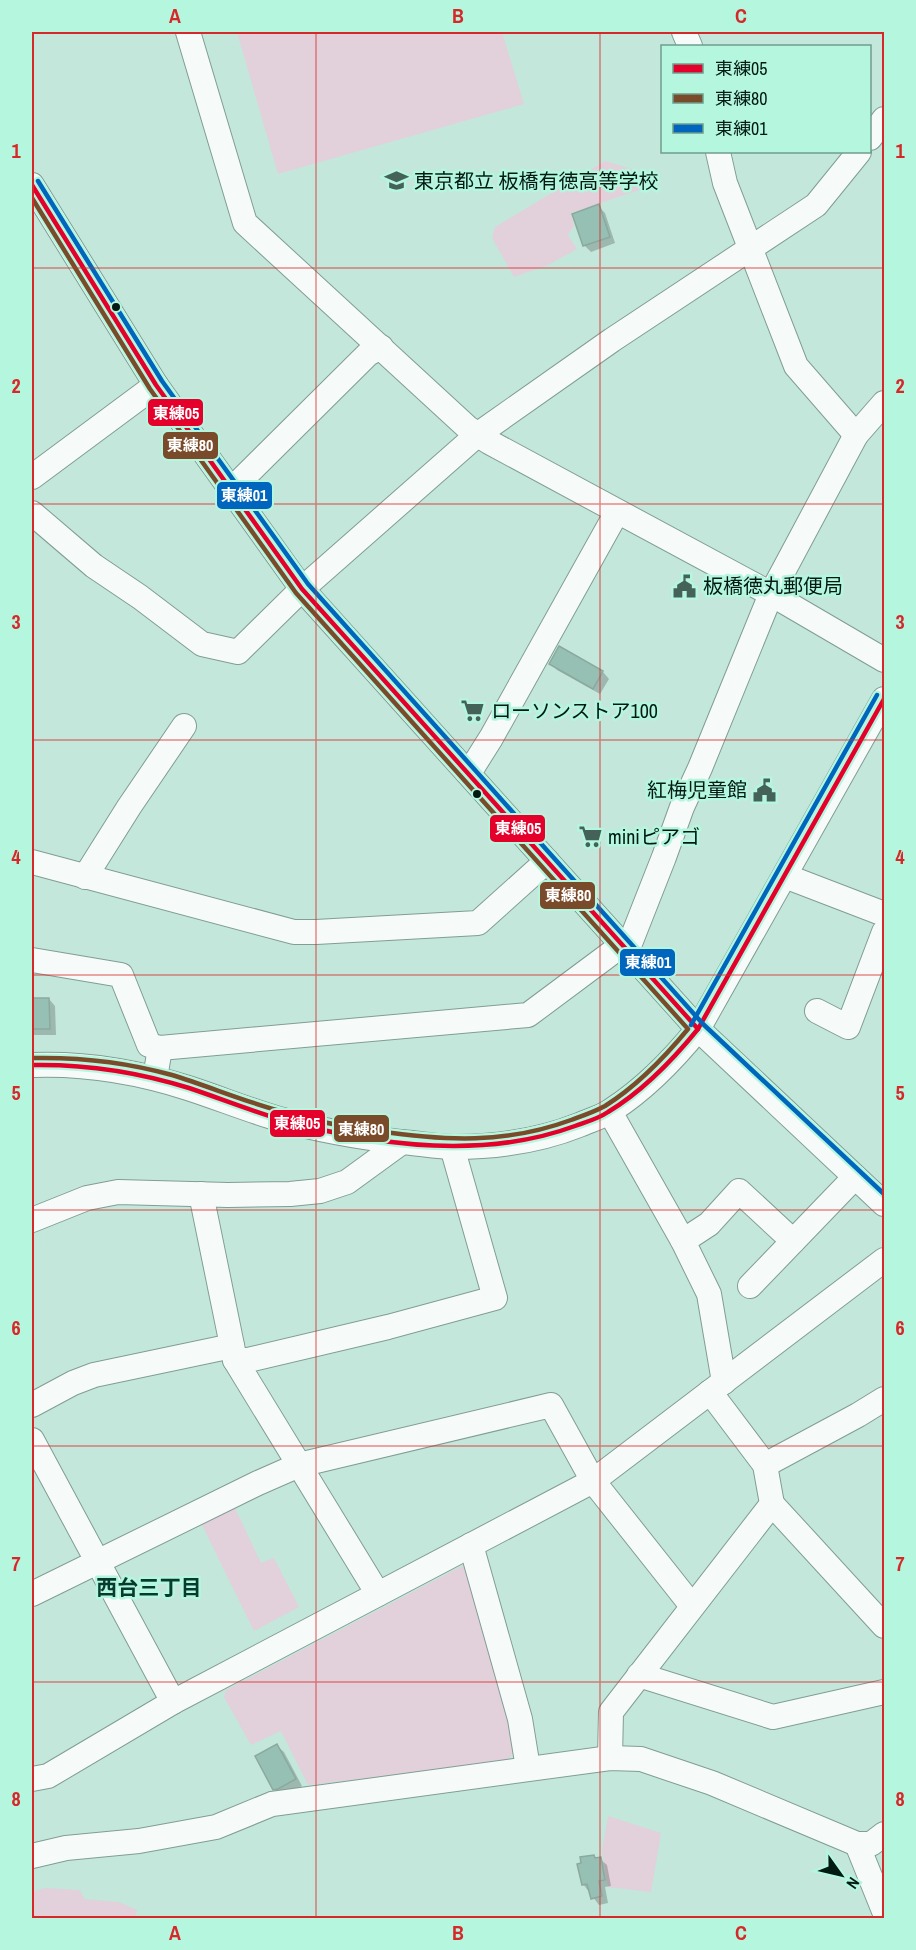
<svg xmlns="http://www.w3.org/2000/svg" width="916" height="1950" font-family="'Archivo Narrow','Noto Sans JP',sans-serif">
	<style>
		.green { fill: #e2d0da }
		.shadow { fill: #0003 }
		.building { fill: #95c0b3; stroke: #8ca99f; stroke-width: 1.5 }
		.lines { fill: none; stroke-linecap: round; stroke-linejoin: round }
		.minor-casing { stroke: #819d94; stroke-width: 26 }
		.minor { stroke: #f6fbfa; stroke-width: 24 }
		.bus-1-casing { stroke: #b5f6df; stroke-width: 9 }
		.bus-2-casing { stroke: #b5f6df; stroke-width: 9 }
		.bus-3-casing { stroke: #b5f6df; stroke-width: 9 }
		.bus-1 { stroke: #e4002b; stroke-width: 4.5 }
		.bus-2 { stroke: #7a4b2a; stroke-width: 4.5 }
		.bus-3 { stroke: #0065bd; stroke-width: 4.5 }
		.grid { fill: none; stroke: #d62828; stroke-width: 1.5; stroke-opacity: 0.55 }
		.bus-dot { fill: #011a12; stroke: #b5f6df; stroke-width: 2 }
		.labels { text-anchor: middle; stroke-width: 5; stroke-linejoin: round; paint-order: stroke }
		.poi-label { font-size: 20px; fill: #011a12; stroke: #b5f6df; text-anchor: start }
		.neighbourhood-label { font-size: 21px; font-weight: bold; fill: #073b2d; stroke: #b5f6df }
		.line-badge { stroke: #b5f6df; stroke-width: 2 }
		.badge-label { font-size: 16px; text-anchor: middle; font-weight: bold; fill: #fff }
		.neatline { fill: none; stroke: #d62828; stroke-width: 2 }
		.grid-label { font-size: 20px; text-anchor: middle; font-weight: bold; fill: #d62828 }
	</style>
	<rect width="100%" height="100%" fill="#c4e7db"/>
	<g class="green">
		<polygon points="237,32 502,32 524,104 278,174"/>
		<polygon points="605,161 632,169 642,189 571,213 574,226 568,235 577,249 548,265 514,277 492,238 495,227"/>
		<polygon points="235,1508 261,1563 274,1558 299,1607 254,1631 201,1523"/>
		<polygon points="462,1566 469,1569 507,1701 515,1749 507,1762 308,1785 281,1731 251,1745 224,1697 226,1690"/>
		<polygon points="608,1816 661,1833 651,1892 608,1887 602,1851"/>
		<polygon points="45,1888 80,1890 84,1899 119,1902 137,1910 135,1918 32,1918 32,1892"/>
	</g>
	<g class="shadow">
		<polygon points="598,206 605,213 615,243 591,252 584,245"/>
		<polygon points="559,648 603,672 609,679 600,694 557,670 551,663"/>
		<polygon points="49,999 55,1006 56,1035 32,1035 32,1000"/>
		<polygon points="277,1746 284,1752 302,1786 285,1795 281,1795 274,1789"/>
		<polygon points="594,1856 597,1859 600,1859 607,1865 611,1886 605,1887 608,1903 599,1905 583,1884"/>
	</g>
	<g class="building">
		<polygon points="599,204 610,237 583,246 572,214"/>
		<polygon points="559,646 603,671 593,689 549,664"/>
		<polygon points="32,998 49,998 50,1029 32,1029"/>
		<polygon points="277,1744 296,1779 278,1789 273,1790 255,1756"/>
		<polygon points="594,1855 595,1858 601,1857 605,1880 599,1881 602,1896 591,1899 587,1884 582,1885 577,1864 581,1863 580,1857"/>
	</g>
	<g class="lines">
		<defs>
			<g id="minor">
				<polyline points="188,32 245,223 468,428 489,442 771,594 884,660"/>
				<polyline points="684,32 690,46"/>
				<polyline points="870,138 884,119"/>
				<polyline points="718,152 725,183 796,366 856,435"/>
				<polyline points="32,185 156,385 302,589 698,1029 884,1204"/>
				<polyline points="32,477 156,385"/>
				<polyline points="231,490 368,354 381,347"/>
				<polyline points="32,513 94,566 140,597 202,644 238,652 302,589 477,435 612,340 816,205 859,152"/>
				<polyline points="467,772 474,765 491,738 617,512"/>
				<polyline points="32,862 294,932 316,932 478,923 547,861"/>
				<polyline points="785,876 884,914"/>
				<polyline points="85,877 129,807 184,726"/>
				<polyline points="627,951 664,857 682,807 700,768 771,594 856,435 884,403"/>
				<polyline points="32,960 121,975 149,1045 160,1048"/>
				<polyline points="817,1011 848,1027 884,932"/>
				<path d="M32,1065C84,1063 138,1072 188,1088C219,1098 248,1110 279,1119C318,1130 359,1137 400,1142C418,1143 436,1147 454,1147C497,1147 539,1141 579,1125C590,1120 603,1117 612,1110C646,1088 673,1060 698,1029L884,699"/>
				<polyline points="155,1078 160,1048 528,1015 622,945"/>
				<polyline points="610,1112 683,1241 709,1294 724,1382"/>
				<polyline points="201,1194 235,1360 378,1594"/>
				<polyline points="32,1220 87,1198 118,1192 228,1195 290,1194 320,1191 347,1182 402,1142"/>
				<polyline points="683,1241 709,1224 739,1191 793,1241"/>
				<polyline points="750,1286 855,1177"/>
				<polyline points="235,1360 248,1360 388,1327 495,1298 452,1147"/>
				<polyline points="32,1405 73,1383 94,1375 232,1346"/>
				<polyline points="32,1440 173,1702"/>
				<polyline points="765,1465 858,1415 884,1399"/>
				<polyline points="772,1504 884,1626"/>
				<polyline points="471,1545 520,1719 528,1768"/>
				<polyline points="32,1594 258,1483 299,1465 551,1405 593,1481 692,1606"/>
				<polyline points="639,1675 773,1717 884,1692"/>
				<polyline points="610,1758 611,1712 772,1504 765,1465 710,1392"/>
				<polyline points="32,1779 48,1776 173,1702 593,1481 884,1260"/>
				<polyline points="857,1844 884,1911"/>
				<polyline points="32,1856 66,1848 139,1841 216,1827 272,1804 610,1758 641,1759 712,1783 857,1844 871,1844 884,1834"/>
			</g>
		</defs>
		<use href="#minor" class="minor-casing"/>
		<use href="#minor" class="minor"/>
		<defs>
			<g id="bus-1">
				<polyline points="32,185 156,385 302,589 698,1029"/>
				<path d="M32,1065C86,1064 138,1072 189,1088C219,1098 249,1110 279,1119C372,1145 483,1160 575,1126C586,1122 598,1119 608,1112C643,1091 672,1061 698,1029L884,699"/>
			</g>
			<path id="bus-2" d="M32,198L150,389L296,593L688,1029C664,1058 637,1086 605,1106C594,1112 582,1116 571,1120C506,1144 445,1141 378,1131C345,1127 312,1121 280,1111C243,1101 208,1086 172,1075C126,1062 79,1057 32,1058"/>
			<g id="bus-3">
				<polyline points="38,181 162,381 308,584 703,1024 884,1194"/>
				<polyline points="691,1025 877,695"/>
			</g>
		</defs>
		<use href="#bus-1" class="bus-1-casing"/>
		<use href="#bus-2" class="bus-2-casing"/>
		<use href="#bus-3" class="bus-3-casing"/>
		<use href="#bus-1" class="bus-1"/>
		<use href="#bus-2" class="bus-2"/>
		<use href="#bus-3" class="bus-3"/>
	</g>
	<path class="grid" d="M316,32V1918M600,32V1918M32,268H884M32,504H884M32,740H884M32,975H884M32,1210H884M32,1446H884M32,1682H884"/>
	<defs>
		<symbol id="school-bare" viewBox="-9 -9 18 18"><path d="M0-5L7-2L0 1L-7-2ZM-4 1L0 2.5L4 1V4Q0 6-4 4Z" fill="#456258" stroke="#b5f6df" stroke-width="2.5" paint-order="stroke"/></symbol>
		<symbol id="civic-bare" viewBox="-9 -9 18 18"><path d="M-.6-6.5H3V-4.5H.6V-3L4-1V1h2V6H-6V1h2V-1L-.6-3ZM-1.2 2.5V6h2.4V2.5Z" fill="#456258" stroke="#b5f6df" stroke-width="2.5" paint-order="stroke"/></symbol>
		<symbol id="supermarket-bare" viewBox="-9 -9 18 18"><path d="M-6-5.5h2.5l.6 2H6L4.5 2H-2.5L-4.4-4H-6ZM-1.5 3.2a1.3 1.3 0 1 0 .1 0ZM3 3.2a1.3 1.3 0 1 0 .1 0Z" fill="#456258" stroke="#b5f6df" stroke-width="2.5" paint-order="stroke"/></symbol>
	</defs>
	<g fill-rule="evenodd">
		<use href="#school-bare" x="380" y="164" width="33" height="33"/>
		<use href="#civic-bare" x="668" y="570" width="33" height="33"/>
		<use href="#supermarket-bare" x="456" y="694" width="33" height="33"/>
		<use href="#civic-bare" x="748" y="774" width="33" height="33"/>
		<use href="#supermarket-bare" x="574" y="820" width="33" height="33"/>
	</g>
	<g class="bus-dot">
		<circle cx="116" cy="307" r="5"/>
		<circle cx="477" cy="794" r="5"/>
	</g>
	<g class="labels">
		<g class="poi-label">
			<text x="414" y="188">東京都立 板橋有徳高等学校</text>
			<text x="703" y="593">板橋徳丸郵便局</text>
			<text x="491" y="718">ローソンストア100</text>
			<text x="747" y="797" text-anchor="end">紅梅児童館</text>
			<text x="608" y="844">miniピアゴ</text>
		</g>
		<g class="neighbourhood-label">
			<text x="149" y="1595">西台三丁目</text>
		</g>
	</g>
	<g class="line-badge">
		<rect x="147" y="398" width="57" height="29" rx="6" fill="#e4002b"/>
		<rect x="162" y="431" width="57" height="29" rx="6" fill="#7a4b2a"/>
		<rect x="216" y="481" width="57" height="29" rx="6" fill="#0065bd"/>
		<rect x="489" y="814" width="57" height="29" rx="6" fill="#e4002b"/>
		<rect x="539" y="881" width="57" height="29" rx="6" fill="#7a4b2a"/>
		<rect x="619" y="948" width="57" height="29" rx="6" fill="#0065bd"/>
		<rect x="269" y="1109" width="57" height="29" rx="6" fill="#e4002b"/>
		<rect x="333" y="1114" width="57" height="29" rx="6" fill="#7a4b2a"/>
	</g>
	<g class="badge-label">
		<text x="176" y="419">東練05</text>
		<text x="190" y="451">東練80</text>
		<text x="244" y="501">東練01</text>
		<text x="518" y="834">東練05</text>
		<text x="568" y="901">東練80</text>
		<text x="648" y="968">東練01</text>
		<text x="297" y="1129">東練05</text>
		<text x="361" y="1135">東練80</text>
	</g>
	<rect width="916" height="1950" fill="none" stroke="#b5f6df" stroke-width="66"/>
	<rect x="661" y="45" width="210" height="108" fill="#b5f6df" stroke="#6d9e8d" stroke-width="1.5"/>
	<rect x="673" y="64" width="30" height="9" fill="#e4002b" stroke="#6d9e8d" stroke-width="1.5"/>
	<text x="715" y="75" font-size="18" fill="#011a12">東練05</text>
	<rect x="673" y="94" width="30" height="9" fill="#7a4b2a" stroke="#6d9e8d" stroke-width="1.5"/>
	<text x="715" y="105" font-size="18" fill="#011a12">東練80</text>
	<rect x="673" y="124" width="30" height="9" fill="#0065bd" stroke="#6d9e8d" stroke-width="1.5"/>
	<text x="715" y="135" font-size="18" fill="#011a12">東練01</text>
	<g transform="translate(841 1875) rotate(124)" stroke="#b5f6df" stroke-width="4.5" paint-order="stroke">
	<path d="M0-4.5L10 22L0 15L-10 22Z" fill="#011a12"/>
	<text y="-9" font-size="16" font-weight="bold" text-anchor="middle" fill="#011a12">N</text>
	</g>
	<rect x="33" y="33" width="850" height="1884" class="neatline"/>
	<g class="grid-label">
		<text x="175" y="23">A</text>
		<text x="458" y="23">B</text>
		<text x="741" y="23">C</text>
		<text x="16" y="158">1</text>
		<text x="900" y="158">1</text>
		<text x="16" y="393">2</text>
		<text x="900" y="393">2</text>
		<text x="16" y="629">3</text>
		<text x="900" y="629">3</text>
		<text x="16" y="864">4</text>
		<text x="900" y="864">4</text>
		<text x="16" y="1100">5</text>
		<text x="900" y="1100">5</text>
		<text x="16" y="1335">6</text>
		<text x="900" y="1335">6</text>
		<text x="16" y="1571">7</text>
		<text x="900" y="1571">7</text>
		<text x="16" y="1806">8</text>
		<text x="900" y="1806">8</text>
		<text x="175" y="1940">A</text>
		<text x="458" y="1940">B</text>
		<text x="741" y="1940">C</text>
	</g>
</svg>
